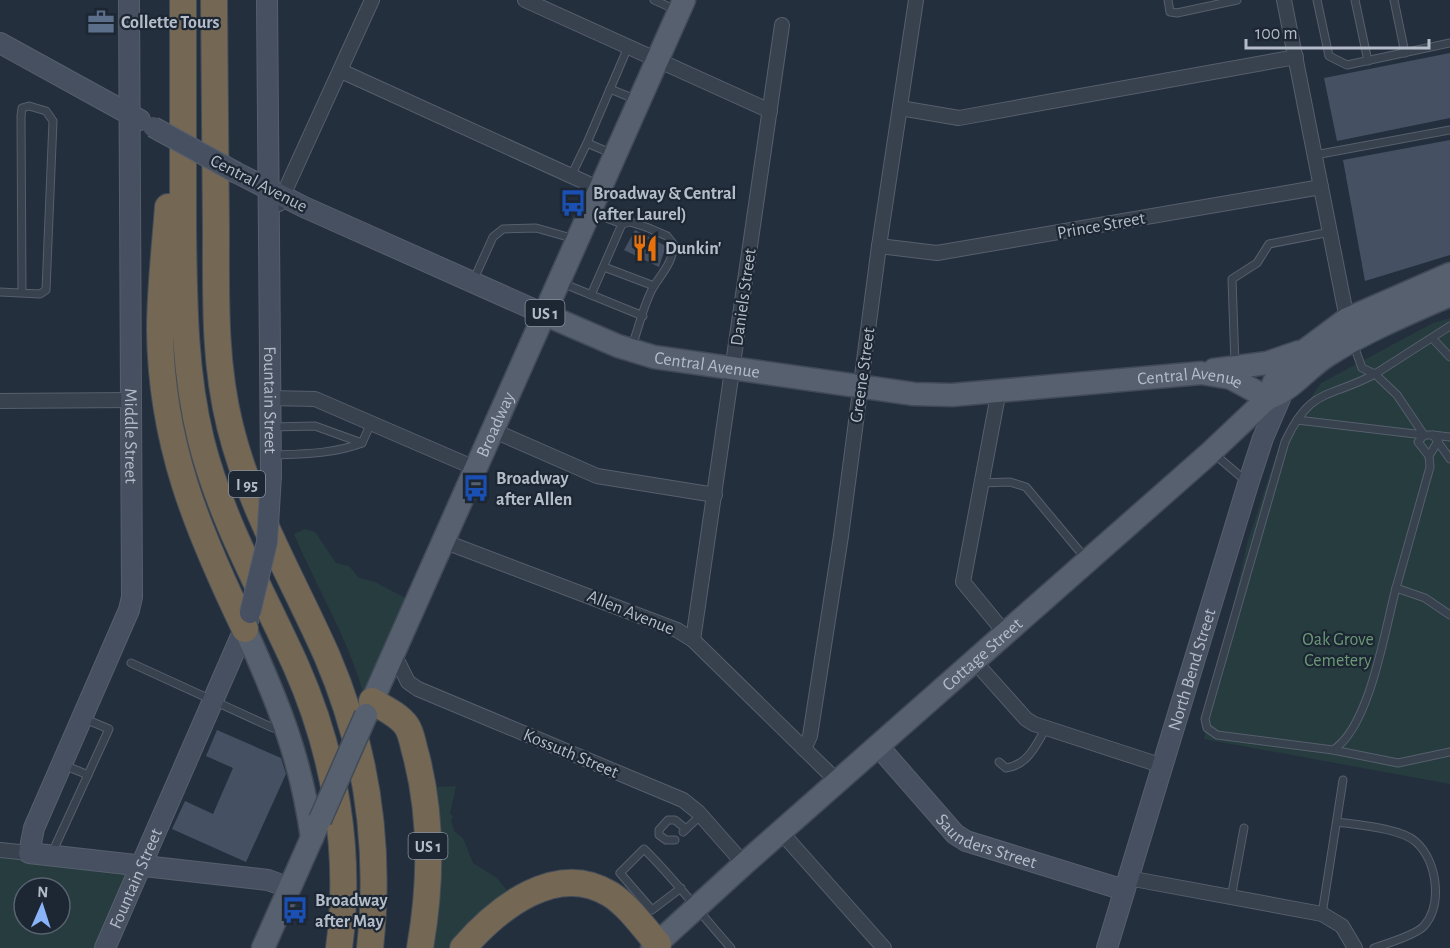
<svg xmlns="http://www.w3.org/2000/svg" width="1450" height="948" font-family="'Alegreya Sans',sans-serif">
	<style>
		.green { fill: #263c3f; fill-rule: evenodd }
		.building { fill: #455162 }
		.lines { fill: none; stroke-linecap: round; stroke-linejoin: round }
		.lane-casing { stroke: #565f6c; stroke-width: 9 }
		.street-casing { stroke: #565f6c; stroke-width: 16 }
		.secondary-casing { stroke: #565f6c; stroke-width: 22 }
		.primary-casing { stroke: #414a57; stroke-width: 25 }
		.highway-casing { stroke: #434c59; stroke-width: 28 }
		.lane { stroke: #38414e; stroke-width: 7 }
		.street { stroke: #38414e; stroke-width: 14 }
		.secondary { stroke: #465061; stroke-width: 20 }
		.primary { stroke: #56606e; stroke-width: 22 }
		.highway { stroke: #746855; stroke-width: 26 }
		.secondary-bridge-casing { stroke: #565f6c; stroke-width: 22; stroke-linecap: butt }
		.primary-bridge-casing { stroke: #414a57; stroke-width: 25; stroke-linecap: butt }
		.secondary-bridge { stroke: #465061; stroke-width: 20 }
		.primary-bridge { stroke: #56606e; stroke-width: 22 }
		.labels { text-anchor: middle; stroke-width: 4.5; stroke-linejoin: round; paint-order: stroke }
		.shield { fill: #1d2633; stroke: #878f9c; stroke-width: 1.5 }
		.shield-label { font-size: 16px; font-weight: bold; fill: #b4bcc9 }
		.poi-label { font-size: 18px; font-weight: bold; fill: #b4bcc9; stroke: #1d2633; text-anchor: start }
		.street-label { font-size: 18px; fill: #b4bcc9; stroke: #1d2633 }
		.park-label { font-size: 18px; fill: #6b9a76; stroke: #1d2633 }
	</style>
	<rect width="100%" height="100%" fill="#242f3e"/>
	<g class="green">
		<polygon points="1450,318 1450,784 1204,739 1247,544 1281,440 1321,383 1433,323"/>
		<path d="M305,529L315,532L336,563L349,566L359,578L375,582L415,603L367,708C354,648 318,591 294,534Z"/>
		<polygon points="456,786 450,814 453,816 451,821 455,832 463,838 473,863 497,878 517,903 469,948 422,948 422,788"/>
		<path d="M0,853L136,871L106,948H0ZM24,888H60V924H24Z"/>
	</g>
	<g class="building">
		<polygon points="1450,53 1450,118 1337,141 1324,78"/>
		<polygon points="1450,140 1450,255 1365,281 1343,160"/>
		<polygon points="635,230 666,246 659,267 624,250"/>
		<polygon points="217,730 281,758 286,774 246,862 172,829 185,801 213,814 233,768 206,756"/>
	</g>
	<g class="lines">
		<defs>
			<g id="lane">
				<polyline points="654,0 676,10"/>
				<polyline points="1168,0 1170,12 1177,13 1237,0"/>
				<polyline points="1317,0 1329,56 1347,65 1450,43"/>
				<polyline points="1355,0 1368,61"/>
				<polyline points="1394,0 1405,53"/>
				<polyline points="610,89 637,100"/>
				<polyline points="613,154 587,143 628,47"/>
				<polyline points="1315,155 1450,130"/>
				<polyline points="571,176 587,143"/>
				<path d="M594,213L622,224L630,222L646,227L667,236L674,245C672,263 663,272 654,286C643,304 639,329 631,348"/>
				<polyline points="604,267 654,286"/>
				<polyline points="474,279 493,237 503,229 536,228 575,239"/>
				<polyline points="562,283 643,316"/>
				<polyline points="0,292 40,294 46,290 53,121 46,111 29,106 22,108 21,116 22,292"/>
				<polyline points="591,295 622,224"/>
				<polyline points="1433,339 1450,357"/>
				<polyline points="1353,343 1362,368 1375,374 1450,326"/>
				<polyline points="1235,364 1232,279 1257,263 1269,244 1330,232"/>
				<polyline points="1297,420 1424,435"/>
				<polyline points="272,427 315,426 362,443"/>
				<polyline points="1424,435 1418,442 1429,456"/>
				<polyline points="1433,435 1450,437"/>
				<polyline points="1213,453 1246,481"/>
				<path d="M273,455C303,454 333,454 362,443L371,423"/>
				<polyline points="981,483 1010,482 1026,487 1086,559"/>
				<polyline points="1396,588 1430,467 1429,456 1438,441"/>
				<path d="M1450,615L1425,598L1396,588C1385,629 1370,727 1333,750L1398,763L1450,752"/>
				<polyline points="131,663 273,728"/>
				<path d="M1333,750L1217,735L1207,728L1205,719L1285,442C1311,386 1329,399 1375,374L1397,395L1424,435H1433L1450,459"/>
				<path d="M999,762L1006,768C1028,765 1036,745 1046,728"/>
				<polyline points="64,765 88,775"/>
				<path d="M1337,822C1357,825 1401,828 1416,842C1437,861 1443,904 1424,926C1416,935 1386,944 1374,948"/>
				<polyline points="683,832 701,815"/>
				<polyline points="675,840 666,840 659,835 659,830 668,820 675,820 686,829"/>
				<polyline points="52,853 109,729 85,719"/>
				<path d="M681,888L652,910L620,873L644,849C676,880 701,915 731,948"/>
				<polyline points="1231,898 1244,828"/>
				<polyline points="1322,914 1343,780"/>
			</g>
			<g id="street">
				<polyline points="525,0 770,111"/>
				<polyline points="1284,0 1348,324"/>
				<polyline points="341,71 600,189"/>
				<polyline points="900,108 959,118 1296,57"/>
				<polyline points="279,204 372,0"/>
				<polyline points="879,246 937,253 1321,187"/>
				<polyline points="999,390 963,582 1005,633"/>
				<polyline points="270,398 315,399 475,468"/>
				<polyline points="0,401 132,400"/>
				<polyline points="492,430 597,476 715,495"/>
				<polyline points="443,541 677,630 693,640 839,783"/>
				<polyline points="693,640 782,25"/>
				<polyline points="394,654 408,682 418,689 683,800 698,812 744,864"/>
				<polyline points="975,662 1026,719 1034,724 1160,765"/>
				<polyline points="804,749 810,736 841,536 879,246 916,0"/>
				<polyline points="781,832 884,948"/>
				<polyline points="0,850 29,853"/>
				<polyline points="1128,878 1322,914 1342,926 1355,948"/>
			</g>
			<g id="secondary">
				<path id="s1" d="M129,0L132,597L129,610L34,828L29,853L268,880L290,888"/>
				<path id="s2" d="M267,0L271,475"/>
				<polyline points="0,43 140,120"/>
				<polyline points="237,173 304,207 544,314"/>
				<path id="s3" d="M879,747L955,834L966,841L1124,890"/>
				<path id="s4" d="M105,948L249,618"/>
				<path id="s5" d="M1107,948L1248,484L1263,438L1282,394"/>
			</g>
			<g id="primary">
				<path id="s6" d="M544,314L618,346L654,357L914,394L952,395L1201,373L1231,378L1268,398C1291,391 1307,368 1328,355C1366,331 1409,313 1450,295"/>
				<polyline points="1214,370 1267,363 1299,352"/>
				<path d="M245,629C278,702 301,758 312,838"/>
				<path id="s7" d="M366,715L684,0"/>
				<polyline points="263,948 318,824"/>
				<path id="s8" d="M652,948L744,864L1211,452L1268,398L1274,382L1304,351L1347,319L1450,274"/>
			</g>
			<g id="highway">
				<path d="M183,0C183,77 183,154 183,230C184,301 184,371 201,440C221,520 262,591 296,666C335,754 352,852 339,948"/>
				<path d="M214,0C215,77 215,154 216,231C216,296 214,362 230,426C250,508 293,579 327,656C367,749 381,847 370,948"/>
				<path d="M168,207C165,248 160,289 160,330C161,443 197,529 245,629"/>
				<path d="M372,701C383,708 398,714 406,725C412,733 413,746 416,755C432,817 431,885 420,948"/>
				<path d="M463,948C498,908 556,861 610,894C629,906 643,927 658,944"/>
			</g>
		</defs>
		<use href="#lane" class="lane-casing"/>
		<use href="#street" class="street-casing"/>
		<use href="#secondary" class="secondary-casing"/>
		<use href="#primary" class="primary-casing"/>
		<use href="#highway" class="highway-casing"/>
		<use href="#lane" class="lane"/>
		<use href="#street" class="street"/>
		<use href="#secondary" class="secondary"/>
		<use href="#primary" class="primary"/>
		<use href="#highway" class="highway"/>
		<defs>
			<g id="secondary-bridge">
				<polyline points="153,127 237,173"/>
				<polyline points="250,613 267,542 271,475"/>
			</g>
			<polyline id="primary-bridge" points="320,820 366,715"/>
		</defs>
		<use href="#secondary-bridge" class="secondary-bridge-casing"/>
		<use href="#primary-bridge" class="primary-bridge-casing"/>
		<use href="#secondary-bridge" class="secondary-bridge"/>
		<use href="#primary-bridge" class="primary-bridge"/>
	</g>
	<defs>
		<symbol id="office-bare" viewBox="-9 -9 18 18"><path d="M-6-3h4V-5.5h4V-3h4V5H-6ZM-1-4.5V-3h2v-1.5ZM-6 0V1H6V0Z" fill="#5c6f8a" stroke="#1d2633" stroke-width="2.5" paint-order="stroke"/></symbol>
		<symbol id="bus-bare" viewBox="-9 -9 18 18"><path d="M-5-6H5V4H4V6H2V4H-2V6H-4V4H-5ZM-3.5-4V0h7V-4ZM-3.5 1.2v1.5H-2V1.2ZM2 1.2v1.5H3.5V1.2Z" fill="#1a4fb4" stroke="#1d2633" stroke-width="2.5" paint-order="stroke"/></symbol>
		<symbol id="restaurant-bare" viewBox="-9 -9 18 18"><path d="M-5-6h1v4h1v-4h1v4h1v-4h1v5L-1.5 .5V6h-2V.5L-5-1ZM5-6V6H3V1.5H1.5Q1.5-4 5-6Z" fill="#e8710a" stroke="#1d2633" stroke-width="2.5" paint-order="stroke"/></symbol>
	</defs>
	<g fill-rule="evenodd">
		<use href="#office-bare" x="82" y="3" width="38" height="38"/>
		<use href="#bus-bare" x="554" y="184" width="38" height="38"/>
		<use href="#restaurant-bare" x="626" y="229" width="38" height="38"/>
		<use href="#bus-bare" x="457" y="469" width="38" height="38"/>
		<use href="#bus-bare" x="276" y="891" width="38" height="38"/>
	</g>
	<g class="labels">
		<g class="shield">
			<rect x="525.5" y="300" width="39" height="26" rx="4.5"/>
			<rect x="229" y="471" width="36" height="26" rx="4.5"/>
			<rect x="408.5" y="833" width="39" height="26" rx="4.5"/>
		</g>
		<g class="shield-label">
			<text x="545" y="319">US 1</text>
			<text x="247" y="490">I 95</text>
			<text x="428" y="852">US 1</text>
		</g>
		<g class="poi-label">
			<text x="121" y="28">Collette Tours</text>
			<text x="593" y="199">Broadway &amp; Central<tspan x="593" dy="21">(after Laurel)</tspan></text>
			<text x="665" y="254">Dunkin'</text>
			<text x="496" y="484">Broadway<tspan x="496" dy="21">after Allen</tspan></text>
			<text x="315" y="906">Broadway<tspan x="315" dy="21">after May</tspan></text>
		</g>
		<g class="street-label">
			<text transform="translate(259 183) rotate(27)" y="6">Central Avenue</text>
			<text transform="translate(1101 225) rotate(-10)" y="6">Prince Street</text>
			<text transform="translate(743 297) rotate(-82)" y="6">Daniels Street</text>
			<text dy="6" stroke="none"><textPath href="#s6" startOffset="172">Central Avenue</textPath></text>
			<text transform="translate(862 375) rotate(-82)" y="6">Greene Street</text>
			<text dy="6" stroke="none"><textPath href="#s6" startOffset="658">Central Avenue</textPath></text>
			<text dy="6" stroke="none"><textPath href="#s2" startOffset="400">Fountain Street</textPath></text>
			<text dy="6" stroke="none"><textPath href="#s7" startOffset="318">Broadway</textPath></text>
			<text dy="6" stroke="none"><textPath href="#s1" startOffset="436">Middle Street</textPath></text>
			<text transform="translate(631 612) rotate(22)" y="6">Allen Avenue</text>
			<text dy="6" stroke="none"><textPath href="#s8" startOffset="442">Cottage Street</textPath></text>
			<text dy="6" stroke="none"><textPath href="#s5" startOffset="291">North Bend Street</textPath></text>
			<text transform="translate(571 753) rotate(23)" y="6">Kossuth Street</text>
			<text dy="6" stroke="none"><textPath href="#s3" startOffset="147">Saunders Street</textPath></text>
			<text dy="6" stroke="none"><textPath href="#s4" startOffset="76">Fountain Street</textPath></text>
		</g>
		<g class="park-label">
			<text x="1338" y="645">Oak Grove<tspan x="1338" dy="21">Cemetery</tspan></text>
		</g>
	</g>
	<g transform="translate(42 906) rotate(3)"><circle r="28" fill="#1d2633" stroke="#59626f" stroke-width="1.5"/>
	<path d="M0-4.5L10 22L0 15L-10 22Z" fill="#8ab4f8"/>
	<text y="-9" font-size="16" font-weight="bold" text-anchor="middle" fill="#b4bcc9">N</text>
	</g>
	<path d="M1246 39v9h183v-9" fill="none" stroke="#b4bcc9" stroke-width="3"/>
	<text x="1255" y="39" font-size="18" fill="#b4bcc9" stroke="#1d2633" stroke-width="4.5" paint-order="stroke">100 m</text>
</svg>
